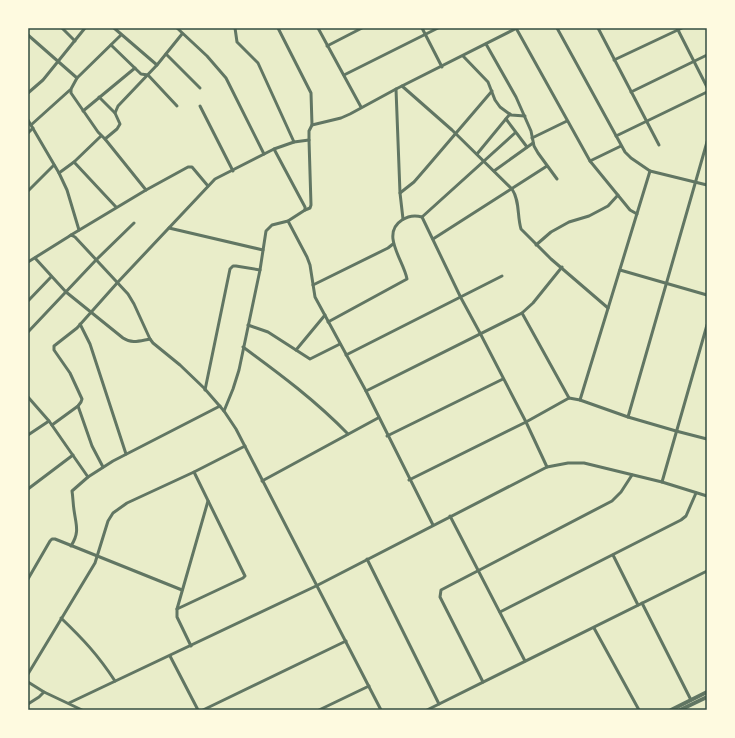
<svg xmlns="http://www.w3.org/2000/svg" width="735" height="738" font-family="'Zilla Slab',serif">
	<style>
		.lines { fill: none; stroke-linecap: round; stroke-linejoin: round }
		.minor { stroke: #617663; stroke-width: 3 }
		.tertiary { stroke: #617663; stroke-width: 4 }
		.neatline { fill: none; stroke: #344e41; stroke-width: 1.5 }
	</style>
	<rect width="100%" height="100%" fill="#e9edc9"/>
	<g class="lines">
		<g class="minor">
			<polyline points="62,28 75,41"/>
			<polyline points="114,28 157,65"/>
			<polyline points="177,28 207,56 226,78 264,154"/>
			<polyline points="235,28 237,42 258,63 294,142"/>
			<polyline points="278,28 311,93 312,125 309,131 309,140 311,205 310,208 305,210"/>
			<polyline points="318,28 361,107"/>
			<polyline points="422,28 442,67"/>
			<polyline points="516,28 590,161 630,210 637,214"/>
			<polyline points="557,28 625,152 631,158 650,171 707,185"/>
			<polyline points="598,28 659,145"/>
			<polyline points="677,28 707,87"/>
			<polyline points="28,35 77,78"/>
			<polyline points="486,44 516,97 531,131 534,146 538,153 557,179"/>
			<polyline points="111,45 141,74 148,75 177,106"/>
			<polyline points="327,46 362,28"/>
			<polyline points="166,54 200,88"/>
			<polyline points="463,56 488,82 495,100 500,107 511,115 525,116"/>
			<polyline points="614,60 682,28"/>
			<polyline points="344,75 438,28"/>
			<path d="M402,86L452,130L512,189C520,201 517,216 521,229L551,259L608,308"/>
			<polyline points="396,89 400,193 403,219"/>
			<polyline points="71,90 71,93 98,132 105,139 146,190"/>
			<polyline points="631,92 707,55"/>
			<polyline points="28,93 43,80 85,28"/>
			<polyline points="99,97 115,113"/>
			<polyline points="200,106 233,171"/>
			<polyline points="83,111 135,68"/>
			<polyline points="506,119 527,147"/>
			<polyline points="28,120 59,173 67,190 79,230"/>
			<polyline points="31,125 71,89 77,78 121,35"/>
			<polyline points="312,125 341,118 350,114 396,89 517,28"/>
			<polyline points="28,133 33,128"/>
			<polyline points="616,136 707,92"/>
			<polyline points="532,138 567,121"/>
			<polyline points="105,139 117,129 120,124 115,113 118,106 157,65 182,34"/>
			<polyline points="477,154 510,114"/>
			<polyline points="590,161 621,146"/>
			<polyline points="74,162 116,207"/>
			<polyline points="494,171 533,143"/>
			<polyline points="59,173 74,162 101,136"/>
			<polyline points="28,191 54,165"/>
			<polyline points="400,193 414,182 427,167 492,91"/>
			<polyline points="422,217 515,133"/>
			<polyline points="288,221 307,257 310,265 315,297 366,391 433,525"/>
			<polyline points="169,228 263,250"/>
			<polyline points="71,235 146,190 188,167 192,167 208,186"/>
			<polyline points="433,239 547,166"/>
			<polyline points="536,245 551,232 569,222 589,216 608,206 618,195"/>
			<path d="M35,258L66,292L123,338C132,344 139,341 150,339"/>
			<polyline points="28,262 68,237 71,235 75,237 128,294 134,304 150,339 153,343 180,365 204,388 224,411 236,429 381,710"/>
			<polyline points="620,270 707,295"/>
			<polyline points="313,285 388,248 393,244"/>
			<polyline points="28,301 51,277"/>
			<polyline points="522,313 569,398"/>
			<path d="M328,322L407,279C404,261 380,234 402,220C408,216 415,215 422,217L461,298L480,333L526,422L547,467"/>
			<polyline points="80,324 90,344 126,454"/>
			<polyline points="248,325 268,332 310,359 340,344"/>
			<polyline points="28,332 96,260 134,223"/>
			<path d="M243,347C280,374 316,401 348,434"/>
			<polyline points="296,350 325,315"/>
			<polyline points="346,355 502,276"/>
			<polyline points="205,390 230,269 233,266 236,266 260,270"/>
			<polyline points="366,391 522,313 533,303 562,267"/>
			<polyline points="28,397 49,421 88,477"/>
			<polyline points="580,400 650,171"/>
			<polyline points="78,406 92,446 103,467"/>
			<polyline points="224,411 233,389 239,370 260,270 266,231 272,225 288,221 305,210 305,207 274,149"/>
			<polyline points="628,417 707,142"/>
			<polyline points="52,425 78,406 81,402 82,399 70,373 54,350 54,346 77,328 118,282 215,179 274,149 294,142 309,140"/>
			<polyline points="28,435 49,421"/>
			<polyline points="387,436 503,379"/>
			<polyline points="409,480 526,422 569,398 580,400 628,417 676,431 707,439"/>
			<polyline points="262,481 378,418"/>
			<polyline points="662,482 707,325"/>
			<polyline points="28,489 73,455"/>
			<polyline points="450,516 525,661"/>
			<path d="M71,546C80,532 76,525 74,510C73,504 73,497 72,491L88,477L113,461L220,406"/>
			<polyline points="613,555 638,605"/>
			<polyline points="367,559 439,704"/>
			<polyline points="28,579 50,541 52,539 55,539 182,590"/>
			<polyline points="642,603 691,700"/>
			<polyline points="177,609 243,578 245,576 194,472"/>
			<polyline points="500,612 681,520 686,516 696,493"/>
			<path d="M61,618C83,639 98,655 115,681"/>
			<polyline points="594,628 639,710"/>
			<polyline points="191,646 177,617 177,609 208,501"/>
			<polyline points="170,656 198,710"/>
			<polyline points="28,674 95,563 108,521 113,513 127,503 194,472 245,446"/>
			<polyline points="28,682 44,692 82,710"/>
			<polyline points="483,682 440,597 441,590 612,501 621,492 632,475"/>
			<polyline points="69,703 316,586 547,467 568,463 584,463 662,482 707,496"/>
			<polyline points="28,704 39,697 44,692"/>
			<polyline points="203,710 346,641"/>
			<polyline points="319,710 369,686"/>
			<polyline points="427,710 707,571"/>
		</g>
		<g class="tertiary">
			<polyline points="671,710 707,692"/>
			<polyline points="680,710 707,697"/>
		</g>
	</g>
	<rect width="735" height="738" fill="none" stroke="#fefae0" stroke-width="58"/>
	<rect x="29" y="29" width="677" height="680" class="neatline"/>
</svg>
